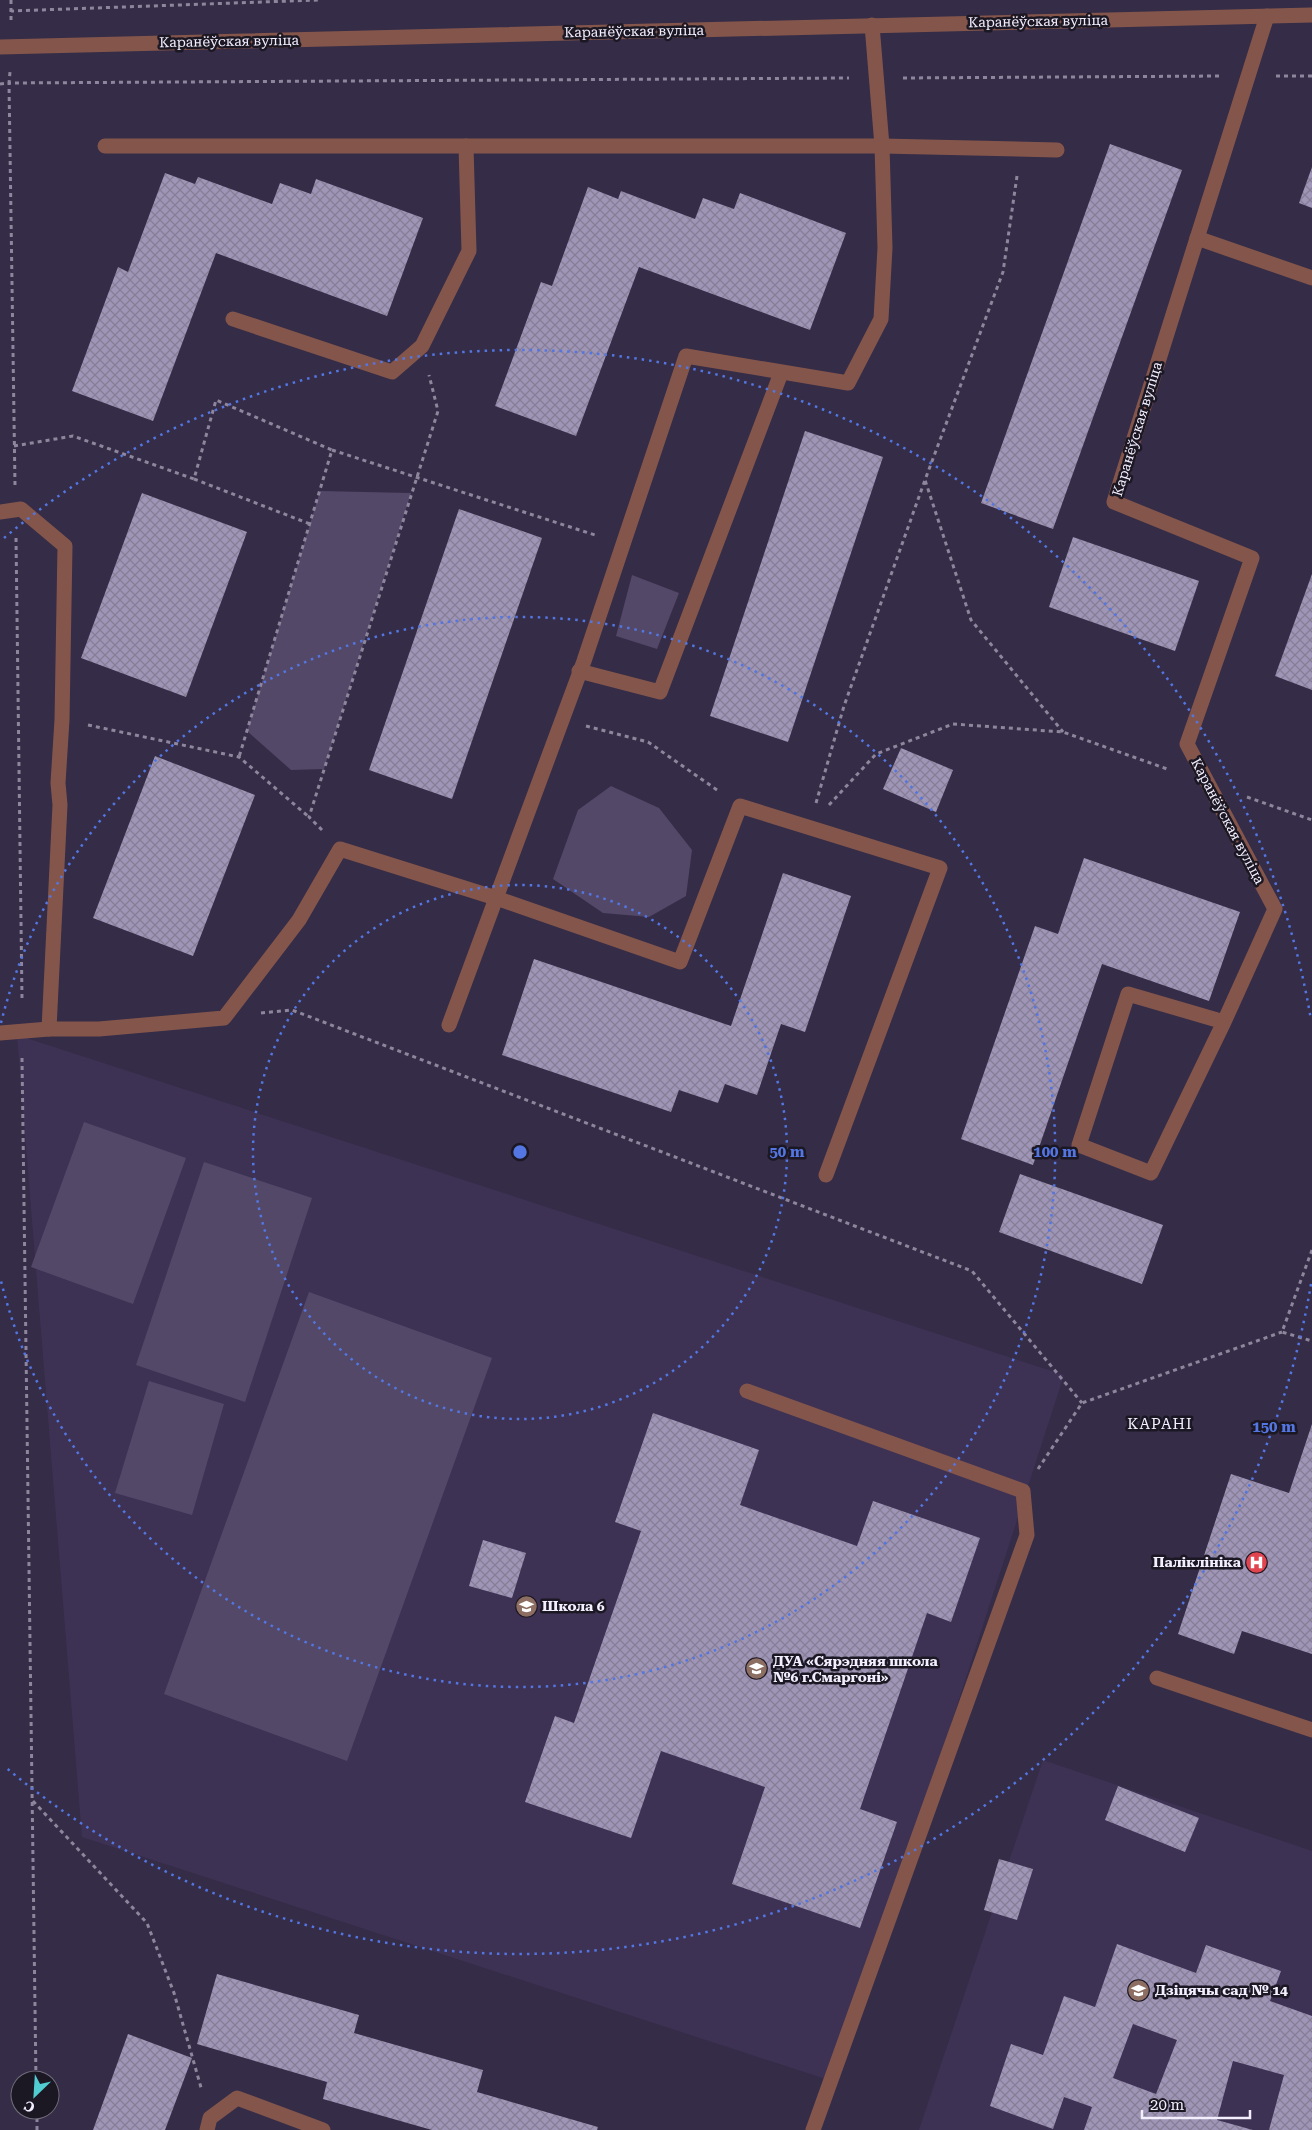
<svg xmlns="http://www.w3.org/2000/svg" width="1312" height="2130" font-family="'Roboto Serif',serif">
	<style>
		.built { fill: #3e3254 }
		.green { fill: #534868 }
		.building { fill: url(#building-cross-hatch); fill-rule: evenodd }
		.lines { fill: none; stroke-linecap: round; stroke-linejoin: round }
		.path { stroke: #8d869c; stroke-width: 3; stroke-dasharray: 4 4; stroke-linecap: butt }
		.lane { stroke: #84564b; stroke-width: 15 }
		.street { stroke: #84564b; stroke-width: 15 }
		.ring { fill: none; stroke: #5376e2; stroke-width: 2.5; stroke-dasharray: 2.5 5 }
		.labels { text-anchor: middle; stroke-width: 5; stroke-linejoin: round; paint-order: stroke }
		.street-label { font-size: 14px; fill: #f4effe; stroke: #1b1723 }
		.poi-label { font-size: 14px; font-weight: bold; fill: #f4effe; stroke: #1b1723; text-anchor: start }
		.neighbourhood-label { font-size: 15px; letter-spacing: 1px; fill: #f4effe; stroke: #1b1723 }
		.centre { fill: #5376e2; stroke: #1b1723; stroke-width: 2.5 }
		.ring-label { font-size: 15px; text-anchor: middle; font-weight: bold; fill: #5376e2; stroke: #1b1723; stroke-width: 5; stroke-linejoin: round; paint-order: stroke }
	</style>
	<defs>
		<pattern id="building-cross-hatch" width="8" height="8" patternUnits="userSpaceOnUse" patternTransform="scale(1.25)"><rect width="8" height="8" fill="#9f95b6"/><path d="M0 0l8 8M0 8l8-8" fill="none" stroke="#857e96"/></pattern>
	</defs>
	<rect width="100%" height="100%" fill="#352c47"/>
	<g class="built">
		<polygon points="17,1035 1064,1375 835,2082 82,1837"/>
		<polygon points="1043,1760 1312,1851 1312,2130 919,2130"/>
	</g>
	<g class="green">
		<polygon points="320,491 411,493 324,769 291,770 247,731"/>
		<polygon points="632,575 679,593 657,649 616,636"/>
		<polygon points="611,786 659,808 692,850 686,896 649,917 603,913 553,879 578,810"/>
		<polygon points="84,1122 186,1158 133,1304 31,1267"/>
		<polygon points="204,1162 312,1198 245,1402 136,1365"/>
		<polygon points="309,1292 492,1358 347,1761 164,1694"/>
		<polygon points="149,1381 224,1404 192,1515 115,1493"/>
	</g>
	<g class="building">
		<polygon points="1110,144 1182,170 1053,529 981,503"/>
		<polygon points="1312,167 1312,208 1299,203"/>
		<polygon points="165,173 195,184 198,177 272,204 280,183 311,194 316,179 423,218 387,316 216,253 153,421 72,391 118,267 128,272"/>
		<polygon points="588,187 618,199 621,191 695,219 703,198 734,209 740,193 846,233 810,330 639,267 576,436 495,406 541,282 552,286"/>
		<polygon points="805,431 883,457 788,742 710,716"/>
		<polygon points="142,493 247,532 186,697 81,658"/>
		<polygon points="459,509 542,538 452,799 369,770"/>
		<polygon points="1073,537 1199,581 1175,651 1049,607"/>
		<polygon points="1312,574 1312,690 1275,676"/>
		<polygon points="901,748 953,770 936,812 883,789"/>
		<polygon points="155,756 255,795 193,956 93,918"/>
		<polygon points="1084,858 1240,912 1209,1001 1102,964 1033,1165 961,1139 1035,926 1058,934"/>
		<polygon points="783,873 851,896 805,1032 781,1024 757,1095 725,1084 718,1103 679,1090 671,1112 502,1055 534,959 731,1026"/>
		<polygon points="1020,1174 1163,1225 1142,1284 999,1232"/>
		<polygon points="653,1413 759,1450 740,1505 857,1546 873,1501 980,1538 951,1622 927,1613 860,1809 897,1822 860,1928 732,1884 765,1787 661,1751 631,1838 525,1802 555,1716 574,1723 641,1531 615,1522"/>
		<polygon points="1312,1424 1312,1654 1242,1631 1234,1654 1178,1634 1231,1474 1289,1493"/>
		<polygon points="483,1540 526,1553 512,1598 469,1586"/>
		<polygon points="1118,1786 1199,1818 1185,1852 1105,1820"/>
		<polygon points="999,1859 1033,1869 1017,1920 984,1910"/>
		<path d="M1117,1944L1196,1973L1206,1945L1281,1971L1270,2001L1312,2016V2130H1269L1284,2075L1233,2061L1217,2120L1253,2130H1084L1092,2107L1064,2097L1053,2129L990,2106L1011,2044L1043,2055L1064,1996L1095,2007ZM1133,2024L1177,2040L1156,2094L1113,2078Z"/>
		<polygon points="217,1974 359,2015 354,2033 483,2070 477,2092 598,2127 597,2130 432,2130 323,2099 327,2082 197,2044"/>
		<polygon points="128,2034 192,2058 165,2130 93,2130"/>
	</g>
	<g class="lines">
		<g class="path">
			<polyline points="11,0 11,11"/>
			<polyline points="11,20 11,11 318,0"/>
			<polyline points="1276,76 1312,76"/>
			<polyline points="903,78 1222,76"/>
			<polyline points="0,84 9,83 10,72"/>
			<polyline points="1017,176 1003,272 925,480 971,620 1063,732"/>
			<polyline points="14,446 73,436 194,479 216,400 332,450 239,757"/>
			<polyline points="332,450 598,536"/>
			<polyline points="194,479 310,524"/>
			<polyline points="15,485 9,83 849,78"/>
			<polyline points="16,538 22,999"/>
			<polyline points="88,725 239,757 309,817"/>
			<polyline points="586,726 648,742 720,792"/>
			<polyline points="1247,797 1312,820"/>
			<polyline points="816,803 844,706 925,480"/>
			<polyline points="829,805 876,754 953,724 1063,732 1170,770"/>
			<polyline points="322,830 309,817 438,411 429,375"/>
			<polyline points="261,1013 292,1010 972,1271 1082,1403"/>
			<polyline points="22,1058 36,2080"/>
			<polyline points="1312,1250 1282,1332 1312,1341"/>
			<polyline points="1038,1469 1082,1403 1282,1332"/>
			<polyline points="33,1801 147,1923 174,1993 202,2091"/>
			<polyline points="37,2110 37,2130"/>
		</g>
		<g class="lane">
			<polyline points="105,146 882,146 1057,150"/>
			<polyline points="1197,238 1312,278"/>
			<polyline points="233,319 392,372 422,346 469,251 466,146"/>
			<polyline points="0,512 21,509 65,546 62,720 58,783 60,805 49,1029"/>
			<polyline points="579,671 660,692 781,373"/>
			<polyline points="449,1025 584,661 686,356 848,383 881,319 885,248 882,146 872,25"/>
			<polyline points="0,1033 49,1029 99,1029 224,1018 299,920 340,849 496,898 680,962 740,806 940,868 826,1175"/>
			<polyline points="747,1391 1023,1491 1027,1535 813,2130"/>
			<polyline points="1157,1678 1312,1730"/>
			<polyline points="207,2130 210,2118 237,2098 323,2130"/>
		</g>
		<g class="street">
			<polyline points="0,47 1312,15"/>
			<polyline points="1224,1022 1128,994 1079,1145 1151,1173 1224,1022 1275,909 1187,744 1252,558 1114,502 1267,16"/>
		</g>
	</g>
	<g class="ring">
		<circle cx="520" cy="1152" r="267"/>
		<path d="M1 1023A535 535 0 1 1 1 1281"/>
		<path d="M1311 1284A802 802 0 0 1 4 1766M4 538A802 802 0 0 1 1311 1020"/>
	</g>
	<defs>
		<symbol id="hospital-disc" viewBox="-11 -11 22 22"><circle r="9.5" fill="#e0444e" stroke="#1b1723"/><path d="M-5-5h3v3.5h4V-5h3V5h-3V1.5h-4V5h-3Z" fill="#fff"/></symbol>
		<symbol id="school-disc" viewBox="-11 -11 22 22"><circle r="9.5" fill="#8d6e63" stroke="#1b1723"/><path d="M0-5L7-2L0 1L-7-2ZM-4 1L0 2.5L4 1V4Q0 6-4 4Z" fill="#fff"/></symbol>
	</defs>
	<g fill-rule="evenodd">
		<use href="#hospital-disc" x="1244" y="1550" width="25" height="25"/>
		<use href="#school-disc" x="514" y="1594" width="25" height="25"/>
		<use href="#school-disc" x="744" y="1656" width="25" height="25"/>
		<use href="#school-disc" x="1126" y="1978" width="25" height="25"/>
	</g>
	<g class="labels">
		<g class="street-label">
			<text transform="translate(1038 21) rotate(-1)" y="5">Каранёўская вуліца</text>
			<text transform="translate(634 31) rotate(-1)" y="5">Каранёўская вуліца</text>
			<text transform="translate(229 41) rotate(-1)" y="5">Каранёўская вуліца</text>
			<text transform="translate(1137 429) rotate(-73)" y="5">Каранёўская вуліца</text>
			<text transform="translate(1228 821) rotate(62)" y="5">Каранёўская вуліца</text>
		</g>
		<g class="poi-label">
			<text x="1241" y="1567" text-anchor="end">Паліклініка</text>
			<text x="542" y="1611">Школа 6</text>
			<text x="773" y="1666">ДУА «Сярэдняя школа<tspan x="773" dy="16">№6 г.Смаргоні»</tspan></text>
			<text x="1155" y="1995">Дзіцячы сад № 14</text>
		</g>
		<g class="neighbourhood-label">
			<text x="1160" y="1429">КАРАНІ</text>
		</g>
	</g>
	<circle cx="520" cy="1152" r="8" class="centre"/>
	<g class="ring-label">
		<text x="787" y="1157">50 m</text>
		<text x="1055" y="1157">100 m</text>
		<text x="1274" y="1432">150 m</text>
	</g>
	<g transform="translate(35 2095) rotate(205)"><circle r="24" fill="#1b1723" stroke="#726d7b"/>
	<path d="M0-4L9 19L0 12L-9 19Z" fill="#51ccd1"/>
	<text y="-8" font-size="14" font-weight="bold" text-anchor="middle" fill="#f4effe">С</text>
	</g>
	<path d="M1142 2110v8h108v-8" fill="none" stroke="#f4effe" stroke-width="2.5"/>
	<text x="1150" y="2110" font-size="15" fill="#f4effe" stroke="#1b1723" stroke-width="4" paint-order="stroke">20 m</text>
</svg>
